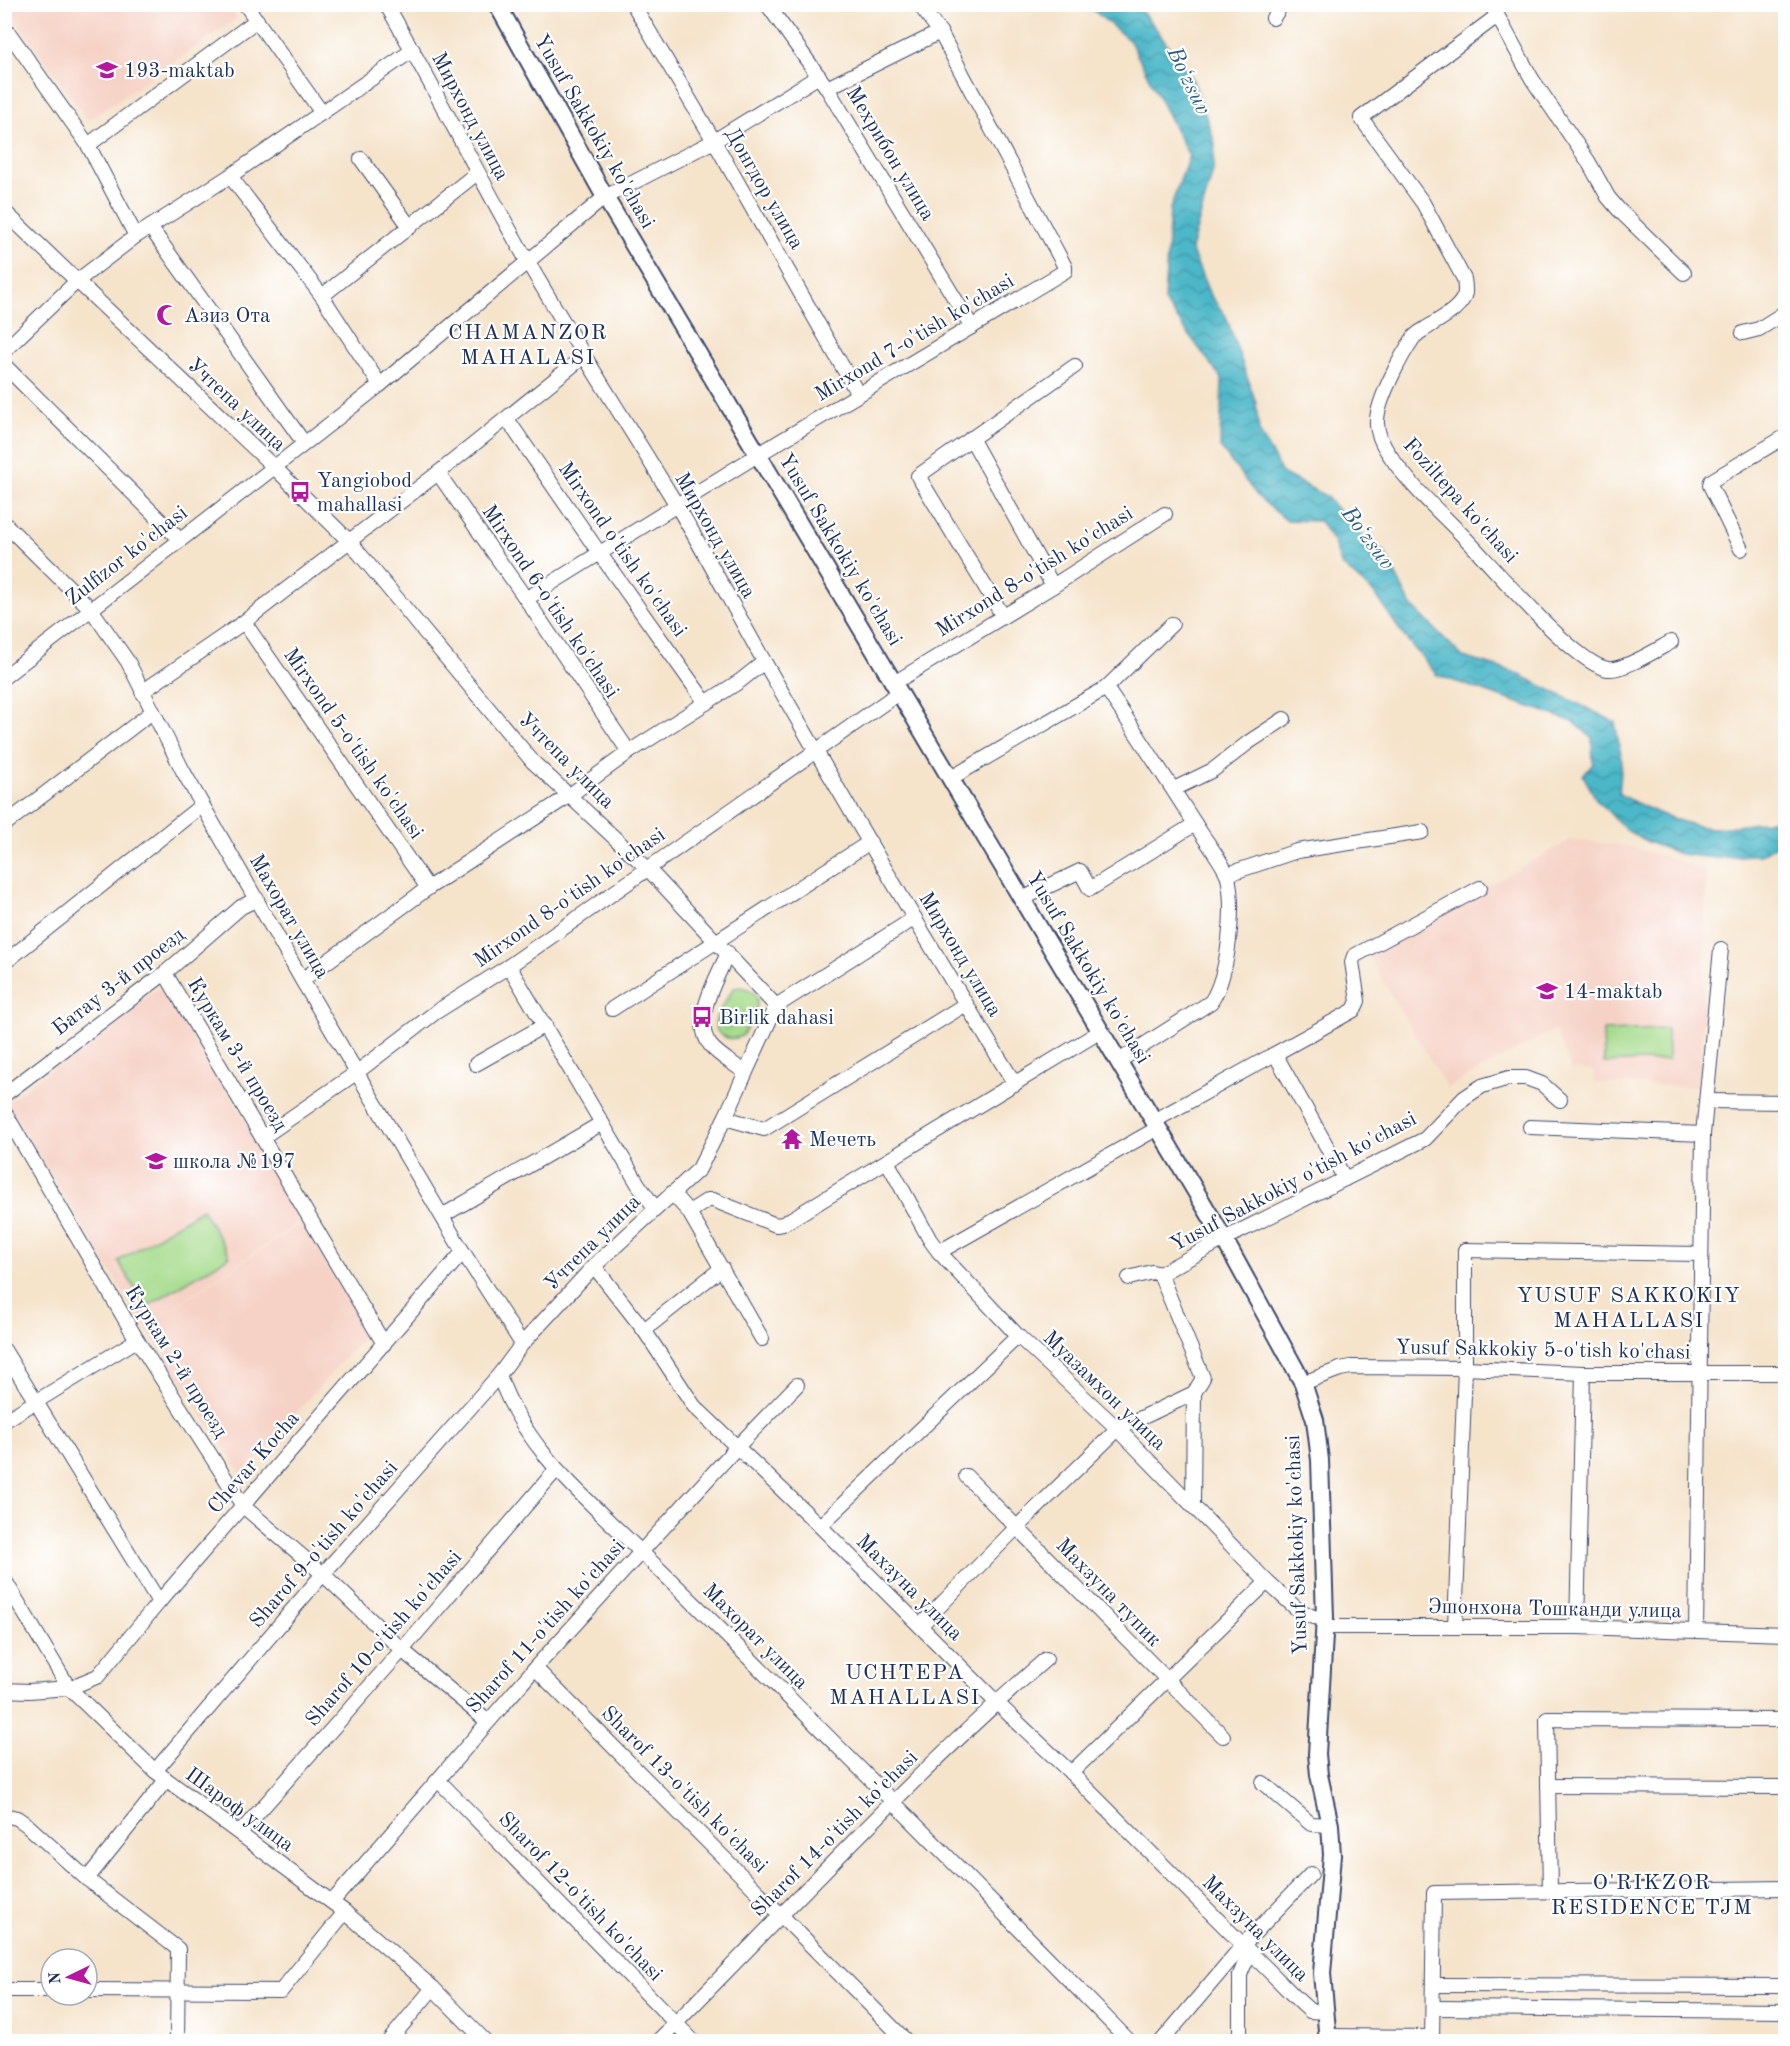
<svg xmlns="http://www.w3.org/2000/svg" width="1790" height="2046" font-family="'Old Standard TT',serif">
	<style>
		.built { fill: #f6d1c5 }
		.grass { fill: url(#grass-tufts); stroke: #608574; stroke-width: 1.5 }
		.garden { fill: #a5db8b; stroke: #608574; stroke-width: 1.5 }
		.water { fill: url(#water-waves); stroke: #337393; stroke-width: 1.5 }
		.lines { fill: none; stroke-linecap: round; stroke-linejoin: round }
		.minor-casing { stroke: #3c4a6e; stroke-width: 16 }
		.major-casing { stroke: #3c4a6e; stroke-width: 20 }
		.minor { stroke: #fff; stroke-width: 14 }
		.major { stroke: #fff; stroke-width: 16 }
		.labels { text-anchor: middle; stroke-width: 4.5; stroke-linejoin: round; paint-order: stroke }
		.poi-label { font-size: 21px; fill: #1b2f5e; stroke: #fff; text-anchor: start }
		.street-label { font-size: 21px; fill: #1b2f5e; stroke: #fff }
		.water-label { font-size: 22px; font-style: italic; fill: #2c5f83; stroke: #fff }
		.neighbourhood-label { font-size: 22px; letter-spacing: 1.5px; fill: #1b2f5e; stroke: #fff }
	</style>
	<defs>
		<pattern id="grass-tufts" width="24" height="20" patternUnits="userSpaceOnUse" patternTransform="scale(1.5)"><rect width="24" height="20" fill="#a5db8b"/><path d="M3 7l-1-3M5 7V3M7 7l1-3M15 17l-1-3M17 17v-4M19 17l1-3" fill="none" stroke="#8dbc7a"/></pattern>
		<pattern id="water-waves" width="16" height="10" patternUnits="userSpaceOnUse" patternTransform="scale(1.5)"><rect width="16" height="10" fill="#4bb7c8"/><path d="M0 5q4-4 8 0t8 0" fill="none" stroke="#3e95a6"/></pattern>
	</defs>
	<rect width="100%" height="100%" fill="#fff"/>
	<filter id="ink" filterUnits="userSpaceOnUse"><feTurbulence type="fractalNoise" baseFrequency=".0167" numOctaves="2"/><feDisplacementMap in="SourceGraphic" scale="12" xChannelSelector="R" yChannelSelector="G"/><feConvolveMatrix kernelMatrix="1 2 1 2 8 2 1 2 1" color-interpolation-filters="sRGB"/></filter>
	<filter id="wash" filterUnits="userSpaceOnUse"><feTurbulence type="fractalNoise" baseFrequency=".008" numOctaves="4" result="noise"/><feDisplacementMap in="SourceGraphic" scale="24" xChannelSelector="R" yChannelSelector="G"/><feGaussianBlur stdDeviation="1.35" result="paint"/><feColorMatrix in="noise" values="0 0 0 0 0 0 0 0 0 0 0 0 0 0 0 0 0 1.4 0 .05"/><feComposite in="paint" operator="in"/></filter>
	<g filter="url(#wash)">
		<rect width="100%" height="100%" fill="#f5e3ca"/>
		<g class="built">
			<polygon points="5,5 228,5 237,18 88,121"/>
			<polygon points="1570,840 1627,846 1681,861 1706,872 1701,1087 1595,1083 1594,1071 1571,1069 1555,1029 1447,1088 1367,954"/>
			<polygon points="164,984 304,1219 145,1326 6,1103"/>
			<polygon points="305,1221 368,1332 242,1474 145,1327"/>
		</g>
		<path class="grass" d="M737,987C773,989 752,1020 742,1036C736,1039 730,1040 723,1036C704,1026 726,1001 733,989Z"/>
		<g class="garden">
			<polygon points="1667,1029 1668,1060 1604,1063 1603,1031"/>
			<polygon points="202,1209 230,1256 146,1307 118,1261"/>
		</g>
		<path class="water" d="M1087,5H1136L1157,30L1193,80L1215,143L1213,171L1191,249L1210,295L1226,316L1256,403L1259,431L1282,473L1326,496L1353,527L1385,553L1411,605L1463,657L1514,672L1615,722L1622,761L1619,794C1645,808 1673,821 1702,827C1718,830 1770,822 1785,816V839L1761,855H1749L1717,858L1680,854L1648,842L1626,830L1596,799L1583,775L1593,764L1592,738L1574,722L1437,675L1403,635L1376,595L1341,564L1334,543L1320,521L1286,520L1258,497L1220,447L1222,379L1164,301L1170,209L1189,156L1130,41Z"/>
	</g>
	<g filter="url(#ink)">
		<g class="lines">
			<defs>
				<g id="minor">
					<polyline points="245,4 322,113"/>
					<path d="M386,4C435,88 477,174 525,257C573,341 626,421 676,504C707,556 735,610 765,663C846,804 929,945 1015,1084"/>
					<polyline points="633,4 714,141 858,394"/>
					<polyline points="767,4 827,88 972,327"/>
					<polyline points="1491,4 1532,79 1588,161 1608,197 1619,210 1684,273"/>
					<path d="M1497,16L1361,118L1423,203L1464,279C1465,284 1465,289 1465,293C1462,309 1438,320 1425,329C1421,331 1417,334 1414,337C1402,354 1378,399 1377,420C1376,434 1383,446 1391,457C1412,488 1442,514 1468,541C1494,568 1576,665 1608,669C1623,671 1658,649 1671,642"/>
					<polyline points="1273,18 1282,4"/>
					<polyline points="4,26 88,145 136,236"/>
					<polyline points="827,88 940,32"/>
					<polyline points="88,145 257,20"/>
					<polyline points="361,159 410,227"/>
					<polyline points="230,176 322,296 380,385"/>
					<polyline points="4,211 77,281 274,467 349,541 533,762 648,869 776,1006"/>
					<polyline points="150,227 304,443"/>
					<polyline points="322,296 477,173"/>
					<polyline points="1743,333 1759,329 1786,312"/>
					<polyline points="4,351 77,281 136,236 230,176 413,50"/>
					<polyline points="4,365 180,540"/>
					<polyline points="507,419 600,554 706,703"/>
					<polyline points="971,438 1053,586"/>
					<polyline points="438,473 526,599 629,752"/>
					<polyline points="4,523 91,609 128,662 183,771 302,980 463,1252 522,1344"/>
					<polyline points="1741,549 1710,485 1711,481 1786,436"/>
					<polyline points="526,599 759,454 1065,271 1065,267 940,32 919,4"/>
					<polyline points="1003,616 918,476 1075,366"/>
					<polyline points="244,622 428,888"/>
					<polyline points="4,677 380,385 605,197 714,141 819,76"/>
					<polyline points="894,683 1053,586 1165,514"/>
					<path d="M1106,688C1138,735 1168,782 1199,830C1206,841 1225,866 1228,877C1235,910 1229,974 1211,1002L1119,1061"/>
					<polyline points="142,692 244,622 438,473 583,357"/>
					<polyline points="951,778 1106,688 1172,624"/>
					<polyline points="1174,789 1213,770 1249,742 1284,719"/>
					<polyline points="4,825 152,712"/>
					<polyline points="1228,874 1297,851 1422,832"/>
					<polyline points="1022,899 1080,871 1090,889 1195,824"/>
					<path d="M728,953C717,978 690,1022 711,1046C719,1056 734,1064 745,1072"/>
					<polyline points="4,963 202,805"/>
					<polyline points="509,966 638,1184 655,1208"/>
					<polyline points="165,973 384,1344"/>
					<polyline points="302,980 428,888 570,795 629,752 740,681 764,662"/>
					<polyline points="776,1006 915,918"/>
					<polyline points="612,1009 870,842"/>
					<polyline points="1275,1054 1345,1179"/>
					<polyline points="476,1064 545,1025"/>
					<polyline points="4,1095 165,973 241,907 257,899"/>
					<polyline points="1708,1101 1786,1102"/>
					<polyline points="4,1111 137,1340 243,1506 323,1574 402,1650 487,1721"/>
					<polyline points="725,1118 764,1129 966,1004"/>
					<polyline points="1154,1121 1354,1010 1358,1001 1352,962 1354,956 1480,888"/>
					<polyline points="1530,1127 1703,1134"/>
					<polyline points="263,1137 356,1073 436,1012 509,966 900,692"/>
					<polyline points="887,1161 930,1240 939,1252 1018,1336 1118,1429 1267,1582 1297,1609 1313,1617 1325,1618"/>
					<polyline points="672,1193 689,1212 762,1339"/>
					<polyline points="689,1212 708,1200 713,1200 776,1225 783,1224 1101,1031"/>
					<polyline points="442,1216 602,1123"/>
					<polyline points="939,1252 1158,1128"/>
					<polyline points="594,1266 644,1330 694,1406 820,1526 996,1702 1071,1773 1298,2000 1310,2011 1325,2012"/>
					<polyline points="1160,1274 1203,1378 1194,1393 1193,1506"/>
					<polyline points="1129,1278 1152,1272 1160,1274 1224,1239 1425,1139 1464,1098 1482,1086 1509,1078 1526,1078 1542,1084 1560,1100"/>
					<polyline points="644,1330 722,1268"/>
					<polyline points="4,1350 159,1602"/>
					<path d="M499,1375C524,1449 585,1497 639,1550C675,1584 710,1619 745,1654C874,1782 1002,1911 1130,2042"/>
					<polyline points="1303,1383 1340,1369 1351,1367 1465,1368 1583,1373 1786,1373"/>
					<polyline points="4,1421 137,1340"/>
					<polyline points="966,1476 1223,1736"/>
					<polyline points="820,1526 1018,1336"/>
					<polyline points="4,1579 69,1688 155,1771 345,1912 433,1988 486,2042"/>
					<polyline points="920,1626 1017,1527 1118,1429 1194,1393"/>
					<polyline points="1324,1627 1577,1627 1786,1634"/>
					<polyline points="1455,1627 1465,1368 1465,1250 1700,1254"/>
					<polyline points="1577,1627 1583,1373"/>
					<polyline points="1696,1631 1703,1134 1721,949"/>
					<polyline points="535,1668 907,2042"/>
					<polyline points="4,1690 29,1691 69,1688 98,1676 159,1602 463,1252"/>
					<polyline points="155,1771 323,1574 499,1375 522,1344 594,1266 699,1169 725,1118 776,1006"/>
					<polyline points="1071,1773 1267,1582"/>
					<polyline points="438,1780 694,2042"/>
					<polyline points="1263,1783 1311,1824 1330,1825"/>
					<polyline points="1548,1786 1786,1787"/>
					<polyline points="4,1815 17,1818 27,1825 87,1879 178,1949 177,2042"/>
					<polyline points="240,1833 402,1650 556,1470"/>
					<polyline points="87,1879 166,1780"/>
					<polyline points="1550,1892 1547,1719 1786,1720"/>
					<polyline points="332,1902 535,1668 737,1447 797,1385"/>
					<polyline points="1433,1985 1786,1986"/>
					<polyline points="4,1990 51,1990"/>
					<polyline points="87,1990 281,1991 345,1912"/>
					<polyline points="1433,2008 1786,2011"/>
					<polyline points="1328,2036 1432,2037"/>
					<polyline points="388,2042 433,1988"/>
					<path d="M657,2042C785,1913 909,1778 1046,1659"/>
					<polyline points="1161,2042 1243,1945 1311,1874"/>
					<polyline points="1240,2042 1240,1975 1244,1965 1252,1954"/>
					<polyline points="1432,2042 1434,1893 1786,1888"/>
				</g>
				<polyline id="major" points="497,4 605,197 1224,1239 1303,1383 1315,1420 1320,1460 1325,1618 1317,1754 1319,1775 1330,1825 1332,1855 1322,1973 1328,2042"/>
			</defs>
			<use href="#minor" class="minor-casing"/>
			<use href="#major" class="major-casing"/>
			<use href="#minor" class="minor"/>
			<use href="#major" class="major"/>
		</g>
	</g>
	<defs>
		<symbol id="school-bare" viewBox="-9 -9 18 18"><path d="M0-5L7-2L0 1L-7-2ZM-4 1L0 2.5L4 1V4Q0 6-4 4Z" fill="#b5179e" stroke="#fff" stroke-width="2.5" paint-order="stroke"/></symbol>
		<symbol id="mosque-bare" viewBox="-9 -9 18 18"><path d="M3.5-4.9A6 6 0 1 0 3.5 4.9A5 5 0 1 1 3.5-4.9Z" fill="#b5179e" stroke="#fff" stroke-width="2.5" paint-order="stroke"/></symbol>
		<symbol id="bus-bare" viewBox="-9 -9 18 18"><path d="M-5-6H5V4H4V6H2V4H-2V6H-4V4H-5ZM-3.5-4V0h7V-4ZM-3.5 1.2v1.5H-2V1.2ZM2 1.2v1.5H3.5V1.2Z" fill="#b5179e" stroke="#fff" stroke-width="2.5" paint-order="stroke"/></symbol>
		<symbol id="temple-bare" viewBox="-9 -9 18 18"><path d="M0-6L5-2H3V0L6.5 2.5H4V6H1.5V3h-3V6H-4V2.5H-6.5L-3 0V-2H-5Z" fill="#b5179e" stroke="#fff" stroke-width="2.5" paint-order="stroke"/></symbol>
	</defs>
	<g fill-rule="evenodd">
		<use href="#school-bare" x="92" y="55" width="30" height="30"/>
		<use href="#mosque-bare" x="152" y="300" width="30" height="30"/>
		<use href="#bus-bare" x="285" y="477" width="30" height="30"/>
		<use href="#school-bare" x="1532" y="976" width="30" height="30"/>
		<use href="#bus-bare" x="687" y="1002" width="30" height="30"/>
		<use href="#temple-bare" x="777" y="1124" width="30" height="30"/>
		<use href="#school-bare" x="141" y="1146" width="30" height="30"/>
	</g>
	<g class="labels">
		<g class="poi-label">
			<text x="124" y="77">193-maktab</text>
			<text x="184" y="322">Азиз Ота</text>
			<text x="317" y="487">Yangiobod<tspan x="317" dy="24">mahallasi</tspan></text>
			<text x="1564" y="998">14-maktab</text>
			<text x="719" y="1024">Birlik dahasi</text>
			<text x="809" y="1146">Мечеть</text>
			<text x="173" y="1168">школа №197</text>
		</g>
		<g class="street-label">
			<text transform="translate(471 116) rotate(62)" y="7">Мирхонд улица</text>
			<text transform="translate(595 131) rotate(60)" y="7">Yusuf Sakkokiy ko'chasi</text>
			<text transform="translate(891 153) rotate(59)" y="7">Мехрибон улица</text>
			<text transform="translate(765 188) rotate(60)" y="7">Донгдор улица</text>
			<text transform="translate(914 337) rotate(-31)" y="7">Mirxond 7-o'tish ko'chasi</text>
			<text transform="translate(237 404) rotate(43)" y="7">Учтепа улица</text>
			<text transform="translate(1461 500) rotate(48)" y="7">Foziltepa ko'chasi</text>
			<text transform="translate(716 535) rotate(60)" y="7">Мирхонд улица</text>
			<text transform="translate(623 549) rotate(55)" y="7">Mirxond o'tish ko'chasi</text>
			<text transform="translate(841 549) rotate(59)" y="7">Yusuf Sakkokiy ko'chasi</text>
			<text transform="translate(126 555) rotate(-38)" y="7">Zulfizor ko'chasi</text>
			<text transform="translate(1034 571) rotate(-32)" y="7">Mirxond 8-o'tish ko'chasi</text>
			<text transform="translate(551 601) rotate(56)" y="7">Mirxond 6-o'tish ko'chasi</text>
			<text transform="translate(354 743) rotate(55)" y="7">Mirxond 5-o'tish ko'chasi</text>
			<text transform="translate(567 760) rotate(45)" y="7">Учтепа улица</text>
			<text transform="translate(569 897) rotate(-35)" y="7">Mirxond 8-o'tish ko'chasi</text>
			<text transform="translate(290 916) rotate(60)" y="7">Махорат улица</text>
			<text transform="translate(961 954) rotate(59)" y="7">Мирхонд улица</text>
			<text transform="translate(1089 967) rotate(59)" y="7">Yusuf Sakkokiy ko'chasi</text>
			<text transform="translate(118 981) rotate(-38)" y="7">Батау 3-й проезд</text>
			<text transform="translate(238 1054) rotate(59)" y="7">Куркам 3-й проезд</text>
			<text transform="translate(1293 1181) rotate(-28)" y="7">Yusuf Sakkokiy o'tish ko'chasi</text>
			<text transform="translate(592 1242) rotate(-45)" y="7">Учтепа улица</text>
			<text transform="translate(1543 1349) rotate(1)" y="7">Yusuf Sakkokiy 5-o'tish ko'chasi</text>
			<text transform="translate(177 1361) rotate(58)" y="7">Куркам 2-й проезд</text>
			<text transform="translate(1105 1390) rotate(44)" y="7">Муазамхон улица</text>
			<text transform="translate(253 1462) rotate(-49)" y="7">Chevar Kocha</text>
			<text transform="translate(323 1544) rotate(-49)" y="7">Sharof 9-o'tish ko'chasi</text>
			<text transform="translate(1296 1545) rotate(-92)" y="7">Yusuf Sakkokiy ko'chasi</text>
			<text transform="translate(910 1587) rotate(45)" y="7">Махзуна улица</text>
			<text transform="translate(1109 1592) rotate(46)" y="7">Махзуна тупик</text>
			<text transform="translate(1555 1608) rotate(1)" y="7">Эшонхона Тошканди улица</text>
			<text transform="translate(545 1626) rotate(-48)" y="7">Sharof 11-o'tish ko'chasi</text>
			<text transform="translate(756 1636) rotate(45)" y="7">Махорат улица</text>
			<text transform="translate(383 1638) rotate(-49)" y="7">Sharof 10-o'tish ko'chasi</text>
			<text transform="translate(685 1789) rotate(45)" y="7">Sharof 13-o'tish ko'chasi</text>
			<text transform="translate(240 1809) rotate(36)" y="7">Шароф улица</text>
			<text transform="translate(834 1833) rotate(-45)" y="7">Sharof 14-o'tish ko'chasi</text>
			<text transform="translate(581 1896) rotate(46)" y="7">Sharof 12-o'tish ko'chasi</text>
			<text transform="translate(1256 1928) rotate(45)" y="7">Махзуна улица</text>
		</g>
		<g class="water-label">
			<text transform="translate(1190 80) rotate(64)" y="8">Boʻzsuv</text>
			<text transform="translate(1369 537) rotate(53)" y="8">Boʻzsuv</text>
		</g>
		<g class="neighbourhood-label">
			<text x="528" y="339">CHAMANZOR<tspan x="528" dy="25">MAHALASI</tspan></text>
			<text x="1629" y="1302">YUSUF SAKKOKIY<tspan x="1629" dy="25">MAHALLASI</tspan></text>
			<text x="905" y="1679">UCHTEPA<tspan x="905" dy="25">MAHALLASI</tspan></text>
			<text x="1652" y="1889">O'RIKZOR<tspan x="1652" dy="25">RESIDENCE TJM</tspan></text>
		</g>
	</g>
	<rect width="1790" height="2046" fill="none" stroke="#fff" stroke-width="24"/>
	<g transform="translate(69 1977) rotate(265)"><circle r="28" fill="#ffffff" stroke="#a4acbf" stroke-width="1.5"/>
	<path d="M0-4.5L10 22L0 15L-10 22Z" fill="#b5179e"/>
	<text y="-9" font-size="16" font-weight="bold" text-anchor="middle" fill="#1b2f5e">N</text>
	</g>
</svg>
